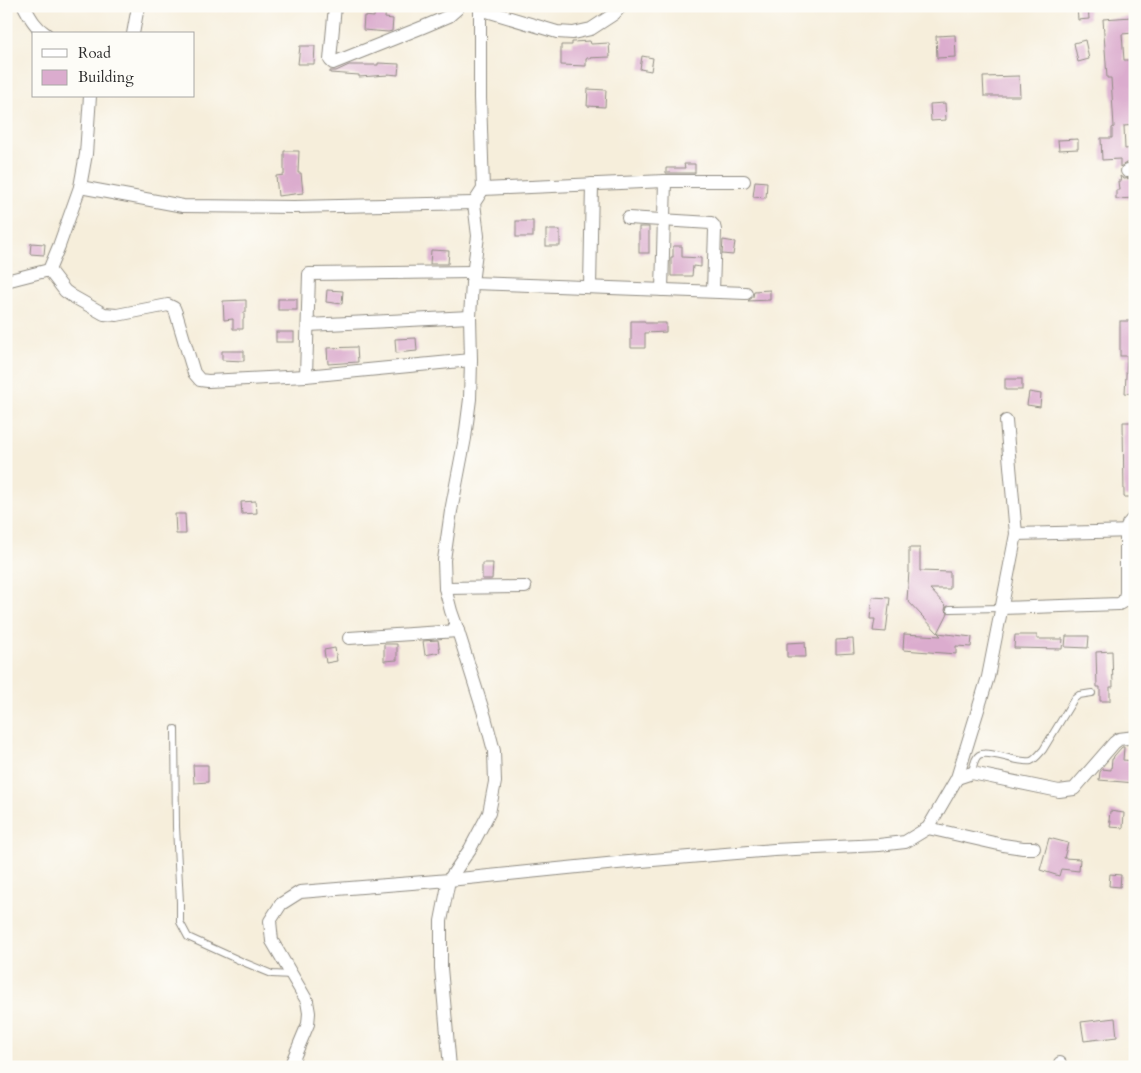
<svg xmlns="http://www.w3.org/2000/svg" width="1141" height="1073" font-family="Cardo,serif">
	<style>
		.building { fill: #dbacce }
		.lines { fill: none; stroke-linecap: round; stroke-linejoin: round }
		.service-casing { stroke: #908c83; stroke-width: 8 }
		.minor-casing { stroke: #908c83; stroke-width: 14 }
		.service { stroke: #fff; stroke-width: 6 }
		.minor { stroke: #fff; stroke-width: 12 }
	</style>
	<rect width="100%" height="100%" fill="#fdfcf7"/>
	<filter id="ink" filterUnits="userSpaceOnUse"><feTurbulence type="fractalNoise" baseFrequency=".02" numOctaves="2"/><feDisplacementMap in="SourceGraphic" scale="10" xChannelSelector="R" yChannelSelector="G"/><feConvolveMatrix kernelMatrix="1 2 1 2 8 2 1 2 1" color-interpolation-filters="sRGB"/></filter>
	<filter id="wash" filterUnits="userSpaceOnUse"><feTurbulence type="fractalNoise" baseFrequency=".0096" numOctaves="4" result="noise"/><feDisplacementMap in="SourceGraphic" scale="20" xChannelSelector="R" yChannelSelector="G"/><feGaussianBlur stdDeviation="1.12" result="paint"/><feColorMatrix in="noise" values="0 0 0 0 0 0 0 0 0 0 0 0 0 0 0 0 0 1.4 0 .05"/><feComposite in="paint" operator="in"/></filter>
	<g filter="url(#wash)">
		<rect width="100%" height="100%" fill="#f6eedb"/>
		<g id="blocks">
			<g class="building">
				<polygon points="375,6 386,6 385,18 393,19 392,31 388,32 363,30 364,16 374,17"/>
				<polygon points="1077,6 1088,6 1089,19 1078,20"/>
				<polygon points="1132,17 1133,33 1122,34 1124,60 1135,60 1135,125 1124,126 1125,149 1135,148 1135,162 1126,163 1120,167 1120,159 1102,160 1101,138 1112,138 1112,128 1114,127 1111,78 1107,78 1103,19"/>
				<polygon points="955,35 956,57 937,58 936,36"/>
				<polygon points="1085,40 1089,59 1078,62 1074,43"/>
				<polygon points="590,41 591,44 609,43 610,57 586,58 586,66 561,65 561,45 572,45 572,42"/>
				<polygon points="300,46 315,46 314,64 298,64"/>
				<polygon points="642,56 653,58 651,71 640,69"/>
				<polygon points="378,63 399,64 398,75 388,74 388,75 359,77 359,75 330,73 330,71 336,71 349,65 378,65"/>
				<polygon points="1019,76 1020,96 984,96 983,77"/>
				<polygon points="588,89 606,90 605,107 587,106"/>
				<polygon points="945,103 946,120 931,121 930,104"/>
				<polygon points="1078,139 1078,149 1059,150 1058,140"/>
				<polygon points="284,151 299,151 298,173 301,173 303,193 278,196 276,176 284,175"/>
				<polygon points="684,164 695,164 695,173 666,173 666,168 685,168"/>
				<polygon points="1120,176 1124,179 1135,178 1135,198 1116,199 1116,190 1119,190 1118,181 1121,181"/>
				<polygon points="755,181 767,182 766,198 753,197"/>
				<rect x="516" y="221" width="17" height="16"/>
				<rect x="639" y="227" width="10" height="26"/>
				<rect x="546" y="230" width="14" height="16"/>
				<polygon points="723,240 735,242 733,255 722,254"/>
				<polygon points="31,243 45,244 44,255 30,254"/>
				<polygon points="673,246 682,246 682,257 701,258 701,267 693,266 692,276 671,276 671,257 673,257"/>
				<polygon points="431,250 449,251 448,264 430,264"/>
				<polygon points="327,290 343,291 342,304 326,302"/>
				<polygon points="770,290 770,300 748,301 753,297 754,291"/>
				<rect x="278" y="299" width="19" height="11"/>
				<polygon points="246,300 246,312 244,312 244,319 243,319 243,329 233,329 233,319 224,320 223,301"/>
				<polygon points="631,321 645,321 645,323 666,323 666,332 645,333 645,348 631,348"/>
				<rect x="1120" y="321" width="15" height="35"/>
				<rect x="276" y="332" width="18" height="10"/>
				<polygon points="416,338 417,351 396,353 395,339"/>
				<polygon points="357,347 358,362 328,364 327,348"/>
				<polygon points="222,351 244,351 244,361 222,360"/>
				<polygon points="1127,357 1135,357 1135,394 1125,393"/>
				<rect x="1005" y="379" width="17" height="11"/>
				<polygon points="1029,392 1041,394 1040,407 1027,405"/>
				<polygon points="1123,422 1135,422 1135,497 1124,497"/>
				<polygon points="256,501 257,513 242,514 241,502"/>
				<polygon points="175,514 185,514 186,534 176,534"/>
				<polygon points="909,548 920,548 920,571 950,572 950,589 930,589 946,606 945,610 948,613 938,633 907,600 909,571"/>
				<polygon points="482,563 493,563 492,579 482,579"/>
				<polygon points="872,597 890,598 886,632 873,631 875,619 870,619"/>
				<polygon points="938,633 972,637 971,647 956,646 956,654 903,650 904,634 941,636"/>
				<polygon points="1015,635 1037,635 1037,639 1063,639 1062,649 1014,648"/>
				<polygon points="1066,636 1089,636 1088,648 1065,647"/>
				<polygon points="853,639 854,653 836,654 836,640"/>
				<polygon points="438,640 440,652 425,655 423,641"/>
				<polygon points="805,642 806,657 787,657 787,643"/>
				<polygon points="384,644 397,644 397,660 384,661"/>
				<polygon points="335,648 337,661 326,663 324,650"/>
				<polygon points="1112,651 1113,687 1110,687 1110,701 1100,701 1100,687 1097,687 1096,652"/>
				<polygon points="1122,747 1124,747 1123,760 1135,761 1135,783 1099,780 1100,772 1102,769 1111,770 1112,759 1113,759 1114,756"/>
				<polygon points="193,765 208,765 208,782 194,783"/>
				<polygon points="1110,811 1124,813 1123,828 1110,827 1111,821 1109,821"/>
				<polygon points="1049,838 1068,843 1064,858 1080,859 1079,871 1061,869 1059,876 1040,870"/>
				<polygon points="1110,874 1121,875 1120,887 1109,886"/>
				<polygon points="1115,1018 1117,1037 1084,1041 1081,1022"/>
			</g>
		</g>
	</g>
	<g filter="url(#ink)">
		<use href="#blocks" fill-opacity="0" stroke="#908c83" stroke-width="1"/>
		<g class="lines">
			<defs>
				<g id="service">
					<polyline points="950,609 1001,608"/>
					<polyline points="175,729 176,827 180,902 180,922 188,937 243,962 272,974 292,975"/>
					<path d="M972,773C973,768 974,758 979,755C989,749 1018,764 1031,761C1036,759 1039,754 1043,750L1074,699L1079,695L1092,693"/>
				</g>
				<g id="minor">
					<path d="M24,6C30,17 35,27 46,34"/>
					<polyline points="335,6 330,60 333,63 423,27 449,16 457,9 458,6"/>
					<polyline points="133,34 137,12 140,6"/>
					<polyline points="1127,171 1135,170"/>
					<polyline points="80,187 183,206 294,207 474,203"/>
					<polyline points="483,189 665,181 744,181"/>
					<polyline points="628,218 711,223 714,226 715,230 713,291"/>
					<polyline points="49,270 65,291 72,296 104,314 117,315 168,305 174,308 176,313 194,373 200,380 208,381 306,376 471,360"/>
					<polyline points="6,281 49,270 59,246 80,187 86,154 90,96"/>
					<polyline points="472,283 746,293"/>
					<polyline points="590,287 592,184"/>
					<polyline points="662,290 665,181"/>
					<polyline points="308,325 470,317"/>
					<polyline points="306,376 309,274 473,272"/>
					<polyline points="1006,421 1016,534 1135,531"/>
					<polyline points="445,588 525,587"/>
					<polyline points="1001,608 1119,604 1124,601 1126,593 1126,532 1128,524 1135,516"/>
					<polyline points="349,638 458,631"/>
					<polyline points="957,778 972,773 1059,791 1074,789 1114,743 1119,739 1135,737"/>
					<polyline points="928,828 1003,845 1023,848 1034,848"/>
					<polyline points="1060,1063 1060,1067"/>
					<polyline points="290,1067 308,1024 309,1013 307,1001 272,941 270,921 281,904 300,892 449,880 617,863 774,850 879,845 905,842 928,828 957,778 988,677 1016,534"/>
					<polyline points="450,1067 441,968 441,921 449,880 470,849 489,813 495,782 494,751 485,717 458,631 451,611 445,588 444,560 451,511 465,438 470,399 471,360 470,317 472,283 478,236 474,203 483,189 480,98 480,9 557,32 573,33 591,29 614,14 621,6"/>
				</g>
			</defs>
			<use href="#service" class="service-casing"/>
			<use href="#minor" class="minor-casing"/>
			<use href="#service" class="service"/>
			<use href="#minor" class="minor"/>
		</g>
	</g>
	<rect width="1141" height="1073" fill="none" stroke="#fdfcf7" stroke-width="25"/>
	<rect x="32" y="32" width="162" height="65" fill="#fdfcf7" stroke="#a9a8a5"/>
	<rect x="42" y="49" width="25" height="8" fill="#ffffff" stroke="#a9a8a5"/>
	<text x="78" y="58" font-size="15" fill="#2b2b2b">Road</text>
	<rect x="42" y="70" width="25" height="15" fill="#dbacce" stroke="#a9a8a5"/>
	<text x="78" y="82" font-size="15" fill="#2b2b2b">Building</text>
</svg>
